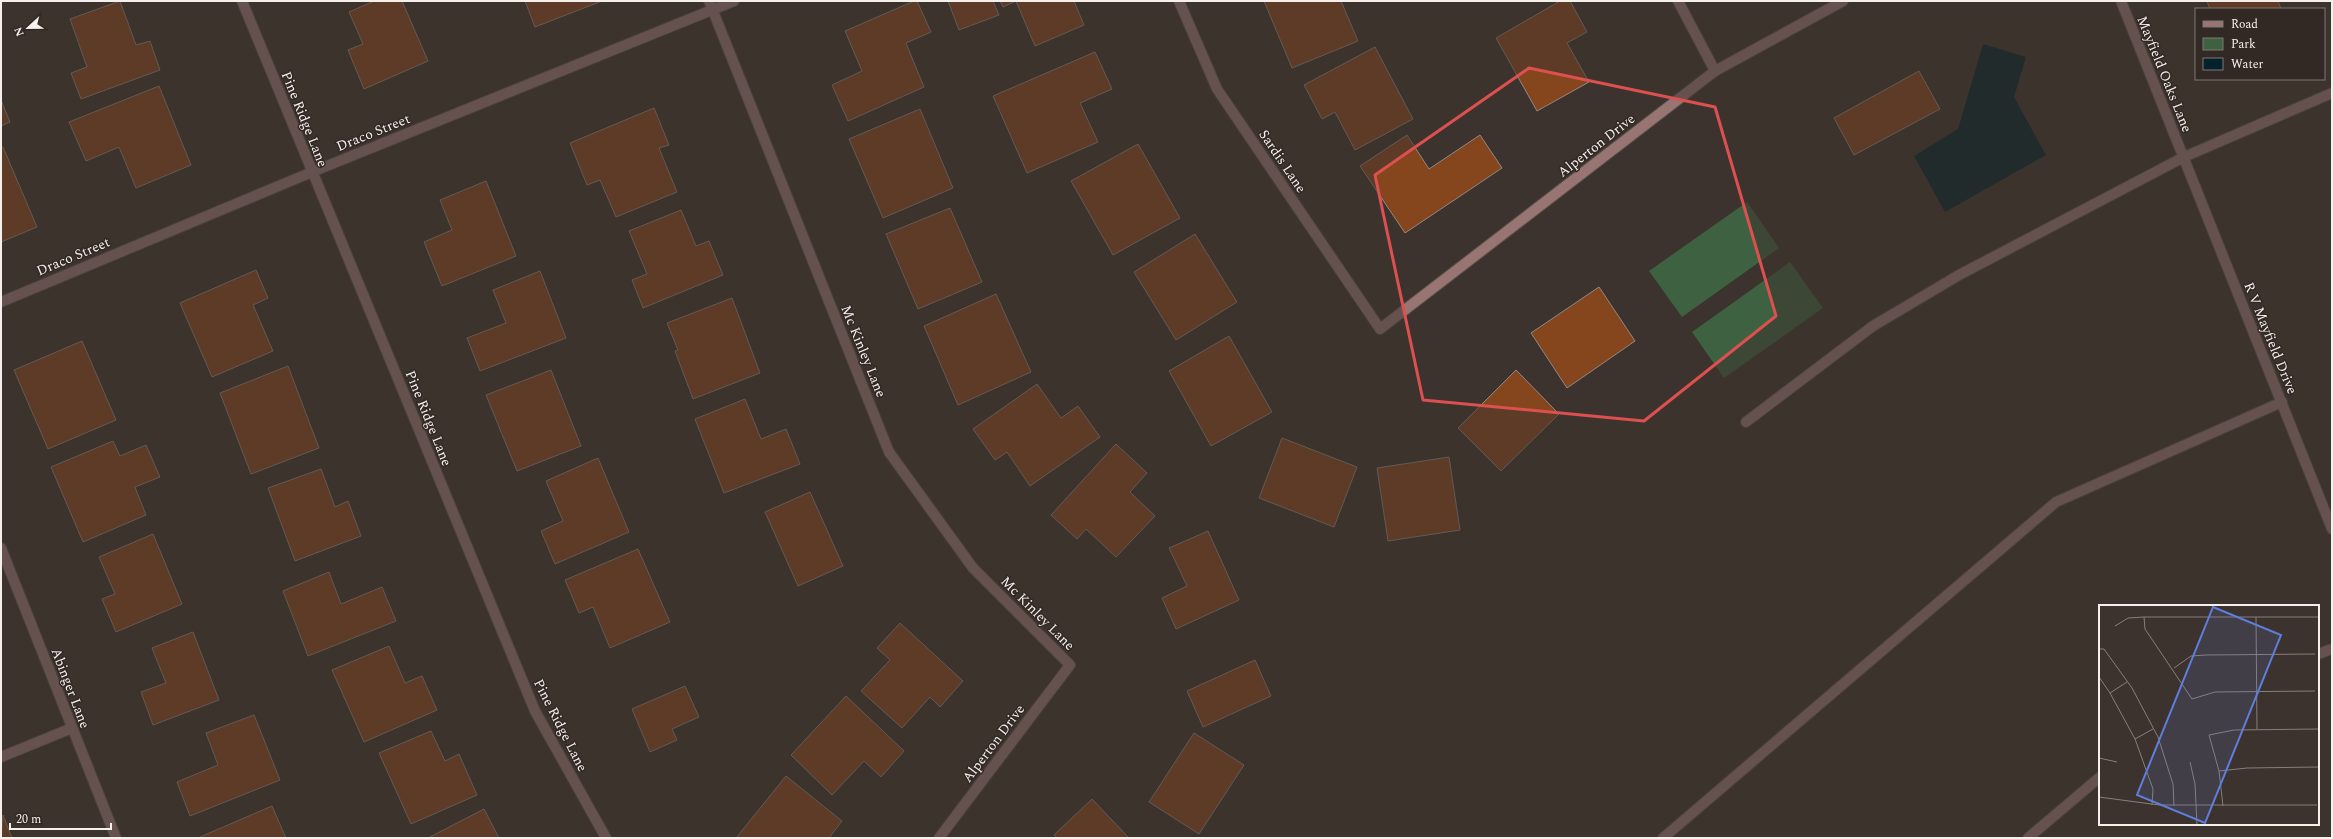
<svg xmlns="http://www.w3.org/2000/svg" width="2333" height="839" font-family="Spectral,serif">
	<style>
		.green { fill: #3e6141 }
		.water { fill: #03232c }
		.building { fill: #85461e; stroke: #938883 }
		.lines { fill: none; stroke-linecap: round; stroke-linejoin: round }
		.minor-casing { stroke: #5a514d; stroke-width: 12 }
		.minor { stroke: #987573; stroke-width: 10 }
		.marked { fill: none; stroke: #dc504f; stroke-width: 3; stroke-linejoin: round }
		.labels { text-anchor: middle; stroke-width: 3; stroke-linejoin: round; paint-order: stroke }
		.street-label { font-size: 14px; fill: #f6f0ed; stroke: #322924 }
		.inset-road { fill: none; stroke: #867f7a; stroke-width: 1 }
		.view { fill: #5e7fde; fill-opacity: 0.15; stroke: #5e7fde; stroke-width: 2 }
		.inset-edge { fill: none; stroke: #f6f0ed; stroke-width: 2 }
	</style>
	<rect width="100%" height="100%" fill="#3c332e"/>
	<g class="green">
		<polygon points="1747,202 1779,248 1682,317 1649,271"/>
		<polygon points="1790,262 1823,308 1724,378 1692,332"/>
	</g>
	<polygon class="water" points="1983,44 2026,57 2014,97 2046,155 1945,212 1914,156 1958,129"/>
	<g class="building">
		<polygon points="120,1 136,45 150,41 160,70 81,99 71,73 87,67 70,19"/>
		<polygon points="374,1 402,1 428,61 364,89 348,50 363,44 349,12"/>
		<polygon points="525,1 602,1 535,27"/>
		<polygon points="914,1 917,1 931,32 906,43 924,87 848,121 832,85 862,71 845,31"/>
		<polygon points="948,1 993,1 999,15 959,30"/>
		<polygon points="1000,1 1074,1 1084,25 1035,46 1016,1 1003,7"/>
		<polygon points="1264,1 1341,1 1358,41 1292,68"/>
		<polygon points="1560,1 1570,1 1587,32 1567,43 1589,82 1537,111 1496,38"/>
		<polygon points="2207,1 2278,1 2281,9 2210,9"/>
		<polygon points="1375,47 1413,119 1355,150 1335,112 1322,119 1304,85"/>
		<polygon points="1095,52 1112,89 1080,103 1098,142 1027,173 993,96"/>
		<polygon points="1919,71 1940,109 1854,155 1834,118"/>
		<polygon points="159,86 191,165 136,188 119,147 86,161 69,122"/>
		<polygon points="1,100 10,122 1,126"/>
		<polygon points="654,108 669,145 659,148 677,192 616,217 600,180 587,185 570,143"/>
		<polygon points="920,109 953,188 883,218 849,139"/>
		<polygon points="1407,135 1429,169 1480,135 1502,168 1405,233 1360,166"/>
		<polygon points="1138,144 1180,218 1113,255 1071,181"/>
		<polygon points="3,147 37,227 1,242 1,148"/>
		<polygon points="486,181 516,256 442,286 424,242 452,230 440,200"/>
		<polygon points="950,208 982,282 918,309 886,234"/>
		<polygon points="681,210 696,246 709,241 723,275 643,308 632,280 647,274 629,231"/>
		<polygon points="1195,234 1237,302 1176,340 1134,272"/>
		<polygon points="256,270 268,298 253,305 273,351 212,377 180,303"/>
		<polygon points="540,271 566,338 480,371 467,338 506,323 493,290"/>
		<polygon points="1599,287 1635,341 1567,388 1531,333"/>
		<polygon points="996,294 1031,372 958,405 924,326"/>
		<polygon points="732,298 760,373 693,399 675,351 678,350 667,323"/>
		<polygon points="1229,336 1272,412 1211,446 1169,371"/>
		<polygon points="82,341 116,420 48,449 14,370"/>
		<polygon points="288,366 319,448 251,474 220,393"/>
		<polygon points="551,370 581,446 517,471 486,395"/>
		<polygon points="1516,370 1559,414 1501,471 1458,428"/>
		<polygon points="1037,384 1061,418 1078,406 1100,437 1030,486 1007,452 995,460 973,429"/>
		<polygon points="745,399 761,439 786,429 800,464 724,493 695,419"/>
		<polygon points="1282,438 1357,467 1334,527 1259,498"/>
		<polygon points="113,441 120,456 146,445 160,477 135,487 146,515 83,542 51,467"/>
		<polygon points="1116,444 1147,473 1130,492 1155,516 1116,557 1086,529 1077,539 1051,515"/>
		<polygon points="1449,457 1460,530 1388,541 1377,468"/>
		<polygon points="598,458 629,532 555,564 541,531 563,521 546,481"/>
		<polygon points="321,469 335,507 348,501 361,536 295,561 268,488"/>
		<polygon points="810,492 843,566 798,586 765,512"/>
		<polygon points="1208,531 1239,600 1176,629 1162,598 1187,586 1169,548"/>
		<polygon points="153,534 182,604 116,632 102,599 115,594 99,557"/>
		<polygon points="638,549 670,622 610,648 593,607 579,613 565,580"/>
		<polygon points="329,572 341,604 382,587 396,621 308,656 283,591"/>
		<polygon points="900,623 963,681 940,707 930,697 902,728 861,691 890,660 877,648"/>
		<polygon points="193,632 219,700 153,725 141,692 166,683 152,648"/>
		<polygon points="389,646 405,683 422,676 437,710 364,742 332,670"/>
		<polygon points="1255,660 1271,696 1203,727 1187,691"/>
		<polygon points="685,686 699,717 672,729 677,740 650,752 632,709"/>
		<polygon points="846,696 904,751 881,777 864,761 832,795 791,755"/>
		<polygon points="254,715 280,780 190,816 177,782 218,765 206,733"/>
		<polygon points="431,731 445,761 459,754 477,795 411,824 379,753"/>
		<polygon points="1194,733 1244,765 1199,834 1149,802"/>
		<polygon points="786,776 842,821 829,838 736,838"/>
		<polygon points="1092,799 1129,838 1057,838 1054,835"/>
		<polygon points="272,806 286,838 200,838 200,837"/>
		<polygon points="484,809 499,838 428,838"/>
		<polygon points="3,815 12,838 1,838"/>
	</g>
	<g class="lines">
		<defs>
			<g id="minor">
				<polyline points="242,1 535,711 606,838"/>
				<polyline points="709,1 889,452 973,568 1070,665 939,838"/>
				<polyline points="1179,1 1217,89 1380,329 1715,71 1843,1"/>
				<polyline points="1678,1 1715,71"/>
				<polyline points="2121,1 2332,529"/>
				<polyline points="1,302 312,172 734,1"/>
				<polyline points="1746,422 1873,326 1959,275 2184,157 2332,93"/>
				<polyline points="1,548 116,838"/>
				<polyline points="2318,654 2332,649"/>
				<polyline points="1,757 72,728"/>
				<polyline points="1663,838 2056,502 2282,402"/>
				<polyline points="2028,838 2100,777"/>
			</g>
		</defs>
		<use href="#minor" class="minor-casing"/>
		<use href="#minor" class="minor"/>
	</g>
	<path d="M0 0H2333V839H0ZM1529,68L1715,107L1776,316L1644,421L1423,400L1375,175Z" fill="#3c332e" fill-opacity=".55" fill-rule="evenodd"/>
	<path class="marked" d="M1529,68L1715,107L1776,316L1644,421L1423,400L1375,175Z"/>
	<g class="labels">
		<g class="street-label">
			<text transform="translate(2165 74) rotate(68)" y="5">Mayfield Oaks Lane</text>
			<text transform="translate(305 119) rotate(68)" y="5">Pine Ridge Lane</text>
			<text transform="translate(373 132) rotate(-22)" y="5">Draco Street</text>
			<text transform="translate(1596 145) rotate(-38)" y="5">Alperton Drive</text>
			<text transform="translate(1283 161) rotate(56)" y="5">Sardis Lane</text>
			<text transform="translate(73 256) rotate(-23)" y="5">Draco Street</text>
			<text transform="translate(2271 338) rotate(68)" y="5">R V Mayfield Drive</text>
			<text transform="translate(864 351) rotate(68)" y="5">Mc Kinley Lane</text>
			<text transform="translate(429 418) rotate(68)" y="5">Pine Ridge Lane</text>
			<text transform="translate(1038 613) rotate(45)" y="5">Mc Kinley Lane</text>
			<text transform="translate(71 688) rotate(69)" y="5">Abinger Lane</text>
			<text transform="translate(561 725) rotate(63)" y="5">Pine Ridge Lane</text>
			<text transform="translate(993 743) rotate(-53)" y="5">Alperton Drive</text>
		</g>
	</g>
	<g transform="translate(2099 605)">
		<rect width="220" height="220" fill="#3c332e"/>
		<path class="inset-road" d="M45,12L46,24L93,94L116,87L216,86M157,12L158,124M16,21L29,13L45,12H220M0,44H5L33,83L59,132L74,179L75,201M75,63L92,51L107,50L216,49M0,72L11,88L28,77M11,88L36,134L54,124M36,134L54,184L53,200M0,153L18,157M91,157L96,179L98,220M120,166L148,163L220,162M0,192L60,200H218M124,201L120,166L110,130L135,125L220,124"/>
		<path class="view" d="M114,2L182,30L106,218L38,190Z"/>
		<rect width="220" height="220" class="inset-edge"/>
	</g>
	<rect width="2333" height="839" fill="none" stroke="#f6f0ed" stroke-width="4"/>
	<rect x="2195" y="8" width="130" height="72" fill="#322924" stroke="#807974"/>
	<rect x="2203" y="21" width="20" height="6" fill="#987573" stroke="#807974"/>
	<text x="2231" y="28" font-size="12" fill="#f6f0ed">Road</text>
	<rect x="2203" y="38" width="20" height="12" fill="#3e6141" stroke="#807974"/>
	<text x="2231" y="48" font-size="12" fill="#f6f0ed">Park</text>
	<rect x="2203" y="58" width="20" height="12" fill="#03232c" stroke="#807974"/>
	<text x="2231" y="68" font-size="12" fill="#f6f0ed">Water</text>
	<g transform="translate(28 28) rotate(248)" stroke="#322924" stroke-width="3" paint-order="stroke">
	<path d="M0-3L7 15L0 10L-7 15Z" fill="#f6f0ed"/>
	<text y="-6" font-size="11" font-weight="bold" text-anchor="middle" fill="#f6f0ed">N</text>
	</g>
	<path d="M10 823v6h101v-6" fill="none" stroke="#f6f0ed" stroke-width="2"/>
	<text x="16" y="823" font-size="12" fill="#f6f0ed" stroke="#322924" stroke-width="3" paint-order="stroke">20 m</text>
</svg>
